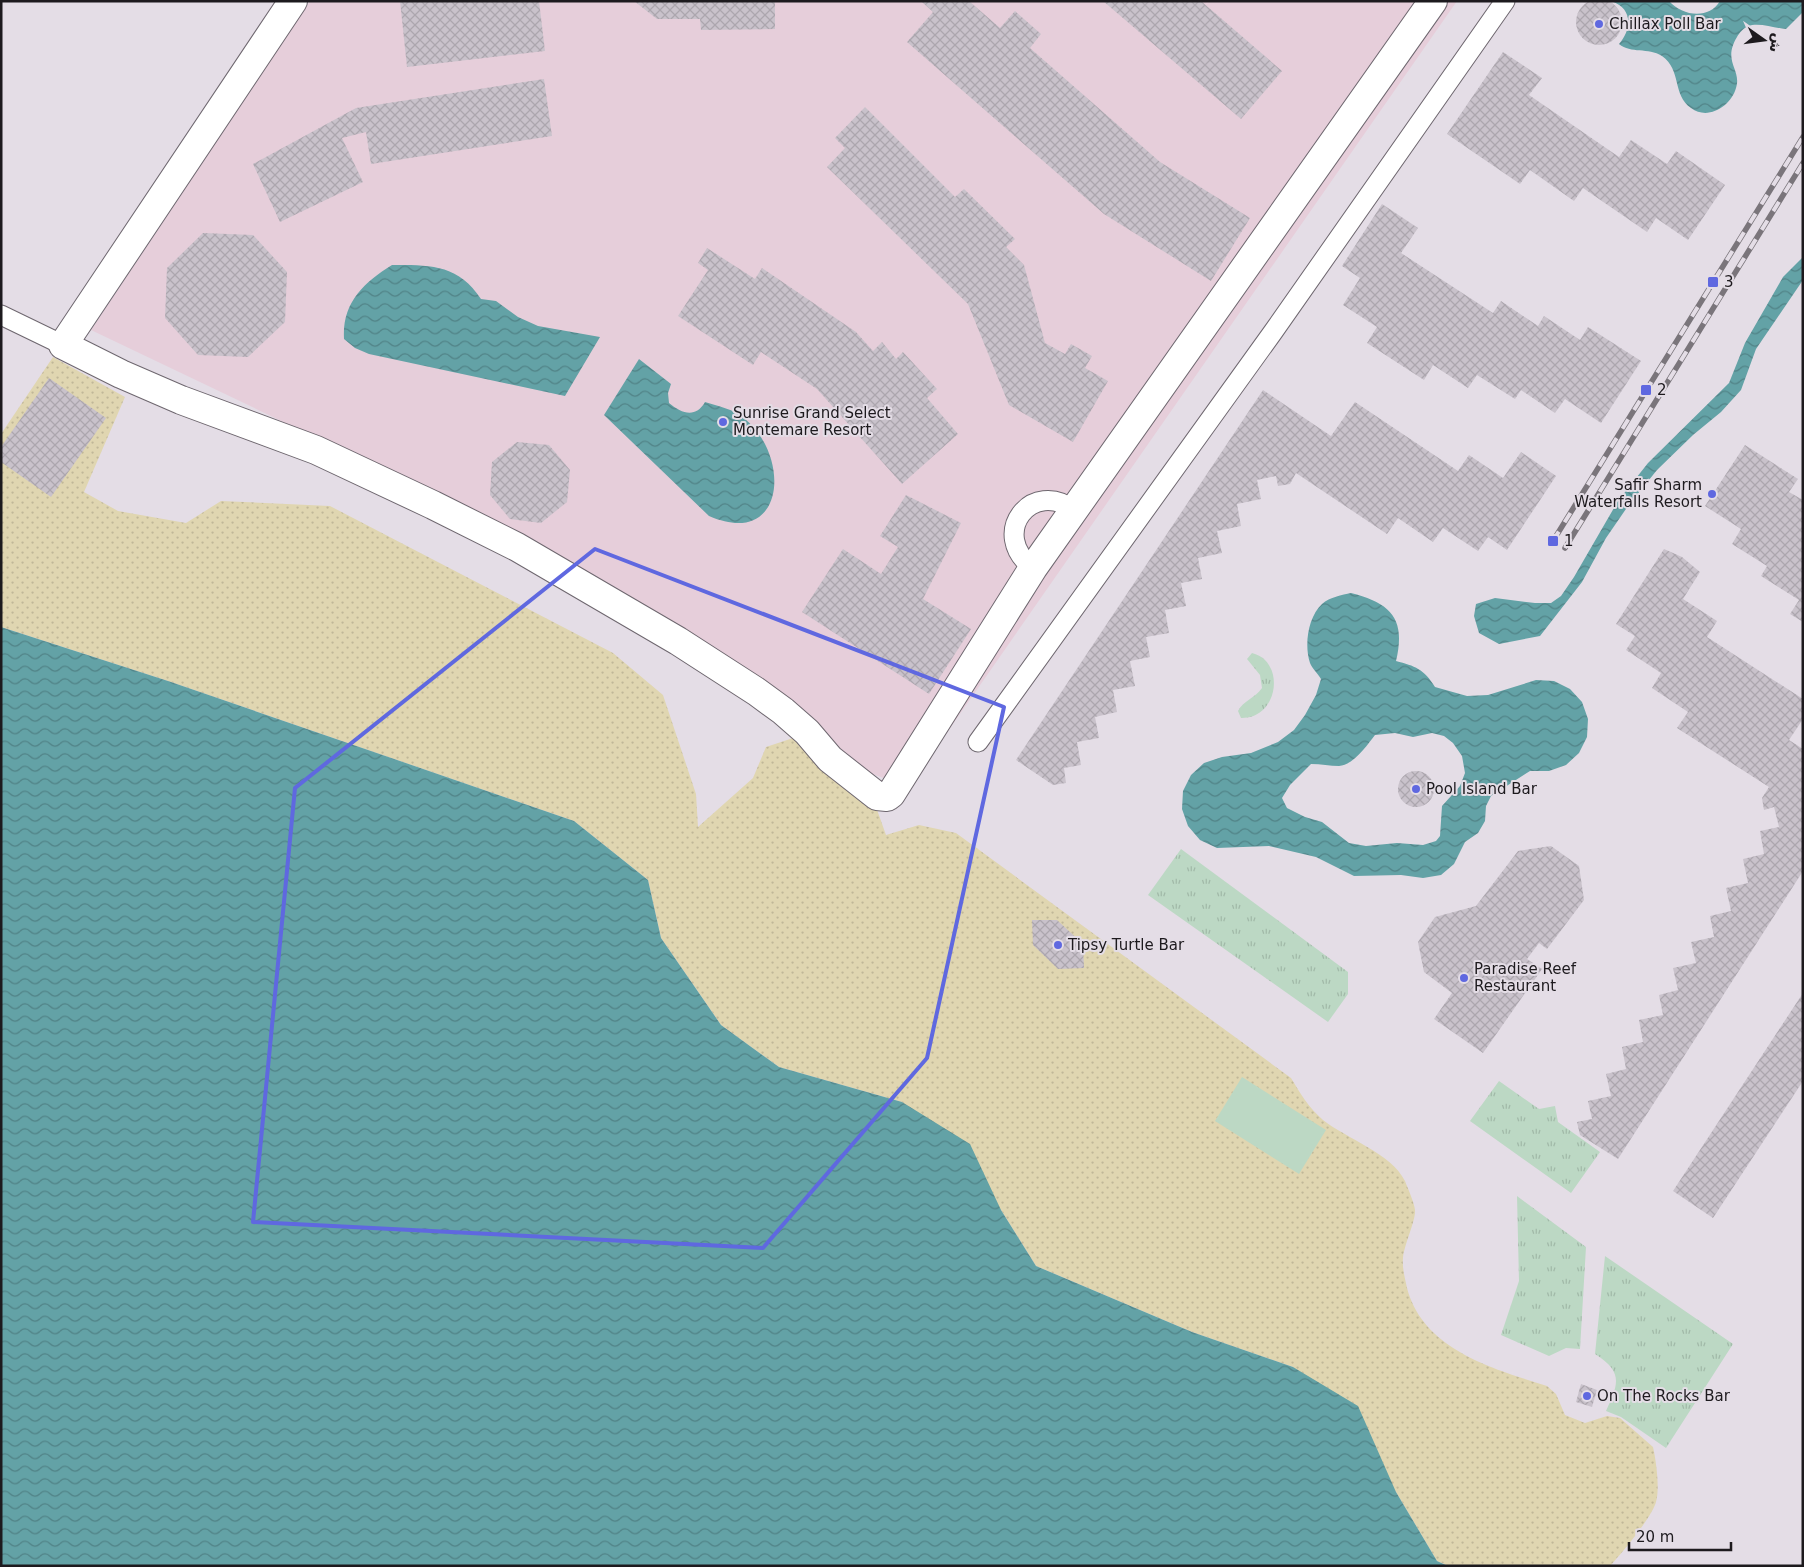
<svg xmlns="http://www.w3.org/2000/svg" width="1804" height="1567" font-family="'DejaVu Sans',Cairo,sans-serif">
	<style>
		.commercial { fill: #e6ceda }
		.grass { fill: url(#grass-tufts) }
		.sand { fill: url(#sand-dots) }
		.pitch { fill: #bcd8c4 }
		.water { fill: url(#water-waves); fill-rule: evenodd }
		.building { fill: url(#building-cross-hatch) }
		.lines { fill: none; stroke-linecap: round; stroke-linejoin: round }
		.service-casing { stroke: #6e676f; stroke-width: 21 }
		.minor-casing { stroke: #6e676f; stroke-width: 30 }
		.service { stroke: #fff; stroke-width: 19 }
		.minor { stroke: #fff; stroke-width: 28 }
		.rail-casing { stroke: #7a757b; stroke-width: 5.5 }
		.rail { stroke: #e4dde6; stroke-width: 4; stroke-dasharray: 11; stroke-linecap: butt }
		.marked { fill: none; stroke: #5f68e0; stroke-width: 4; stroke-linejoin: round }
		.poi-dot { fill: #5f68e0; stroke: #e4dde6; stroke-width: 2 }
		.labels { text-anchor: middle; stroke-width: 4; stroke-linejoin: round; paint-order: stroke }
		.poi-label { font-size: 15px; fill: #1d1a1e; stroke: #e4dde6; text-anchor: start }
	</style>
	<defs>
		<pattern id="grass-tufts" width="24" height="20" patternUnits="userSpaceOnUse" patternTransform="scale(1.25)"><rect width="24" height="20" fill="#bcd8c4"/><path d="M3 7l-1-3M5 7V3M7 7l1-3M15 17l-1-3M17 17v-4M19 17l1-3" fill="none" stroke="#a1b9a8"/></pattern>
		<pattern id="sand-dots" width="8" height="8" patternUnits="userSpaceOnUse" patternTransform="scale(1.25)"><rect width="8" height="8" fill="#e0d6b1"/><path d="M2 2h.1M6 6h.1" fill="none" stroke="#c0b798" stroke-width="1.8" stroke-linecap="round"/></pattern>
		<pattern id="water-waves" width="16" height="10" patternUnits="userSpaceOnUse" patternTransform="scale(1.25)"><rect width="16" height="10" fill="#63a2a6"/><path d="M0 5q4-4 8 0t8 0" fill="none" stroke="#518387"/></pattern>
		<pattern id="building-cross-hatch" width="8" height="8" patternUnits="userSpaceOnUse" patternTransform="scale(1.25)"><rect width="8" height="8" fill="#c9c2cb"/><path d="M0 0l8 8M0 8l8-8" fill="none" stroke="#aca6ae"/></pattern>
	</defs>
	<rect width="100%" height="100%" fill="#e4dde6"/>
	<polygon class="commercial" points="310,1 1457,1 909,787 864,771 780,691 653,615 474,513 91,330"/>
	<g class="grass">
		<path d="M1252,653C1286,661 1279,719 1241,718L1238,711C1243,701 1255,698 1262,688L1260,675L1247,659Z"/>
		<polygon points="1181,849 1348,972 1348,994 1328,1022 1148,895"/>
		<polygon points="1499,1081 1539,1109 1555,1106 1558,1122 1600,1152 1571,1193 1470,1121"/>
		<polygon points="1517,1196 1586,1247 1580,1349 1566,1348 1549,1356 1501,1335 1519,1281"/>
		<path d="M1605,1256L1733,1344L1666,1448L1621,1417L1606,1411C1619,1383 1623,1372 1595,1354Z"/>
	</g>
	<path class="sand" d="M53,357L125,397L84,492L118,511L186,523L221,501L330,506L613,653L663,695L696,794L698,827L753,778L766,747L793,738L823,771L875,804L886,835L919,825L956,833L1291,1078C1300,1093 1309,1108 1323,1120C1347,1139 1391,1153 1405,1181C1408,1189 1414,1202 1415,1210C1416,1220 1404,1245 1403,1258C1402,1268 1405,1278 1407,1288C1423,1350 1494,1369 1547,1386L1556,1394L1565,1415L1585,1423L1607,1416L1620,1418L1653,1447C1656,1460 1660,1488 1656,1502C1652,1517 1622,1553 1610,1566H1449L1437,1561L1396,1492L1293,1367L1192,1332L1036,1266L1001,1210L902,1102L779,1067L721,1025L661,938L648,880L574,821L168,681L1,627V434Z"/>
	<polygon class="pitch" points="1242,1077 1326,1130 1299,1174 1215,1121"/>
	<g class="water">
		<path d="M1611,1H1669C1682,16 1709,20 1720,1H1803V12L1786,29C1774,28 1759,22 1748,26C1744,28 1739,33 1737,37C1722,62 1742,69 1736,88C1731,106 1708,121 1691,108C1672,95 1682,70 1662,56C1648,47 1631,54 1619,44C1632,29 1633,8 1611,1Z"/>
		<polygon points="1803,257 1803,280 1756,349 1741,390 1721,412 1693,435 1657,470 1628,506 1606,538 1582,582 1540,636 1499,644 1479,633 1474,616 1476,604 1495,598 1535,603 1551,603 1561,596 1574,577 1618,501 1648,463 1729,383 1745,343 1783,277"/>
		<path d="M392,265C430,265 458,264 481,299L496,301L518,317L538,326L600,337L565,396L369,354L355,348L344,339C342,303 363,283 392,265Z"/>
		<path d="M639,359L671,384L668,393L669,403C682,414 696,418 705,402C718,406 733,409 744,418C792,457 785,549 709,516L604,415Z"/>
		<path d="M1351,593C1391,603 1406,619 1396,661C1415,666 1424,669 1435,687L1467,696L1488,695L1536,680L1554,681L1570,689L1582,702L1588,719L1587,737L1579,753L1566,765L1549,771H1530L1491,796L1486,806L1485,821L1478,833L1465,842L1454,864L1441,875L1423,878L1401,875L1354,876L1316,857L1269,846L1217,848L1200,840L1188,826L1182,809L1183,791L1191,775L1204,763L1222,757L1251,753L1278,742L1294,730L1305,715L1316,695L1321,679C1318,674 1312,668 1310,663C1304,645 1308,617 1322,604C1330,597 1342,595 1351,593ZM1395,733L1413,737L1432,733L1444,736L1453,743L1462,756L1465,773L1460,786L1442,806L1440,836L1436,841L1423,845L1397,843L1366,846L1349,843L1322,822L1305,817L1287,808L1282,798L1290,785L1311,764C1321,764 1330,766 1339,766C1354,765 1367,745 1375,735Z"/>
		<polygon points="1,627 168,681 574,821 648,880 661,938 721,1025 779,1067 902,1102 970,1144 1001,1210 1036,1266 1192,1332 1293,1367 1358,1406 1396,1492 1437,1561 1448,1566 1,1566"/>
	</g>
	<g class="building">
		<circle cx="1599" cy="22" r="23"/>
		<polygon points="400,1 539,1 545,51 407,67"/>
		<polygon points="634,1 775,1 775,29 701,30 700,19 657,19"/>
		<polygon points="921,1 969,1 1000,28 1015,11 1041,34 1030,48 1160,162 1250,218 1211,281 1104,214 907,42 933,12"/>
		<polygon points="1103,1 1201,1 1282,71 1241,119"/>
		<polygon points="1503,52 1542,78 1529,95 1619,157 1631,140 1667,164 1676,151 1725,185 1688,240 1656,218 1647,232 1583,188 1574,201 1530,170 1520,184 1447,134"/>
		<polygon points="544,79 552,136 371,164 366,132 342,138 363,182 280,222 253,164 356,108"/>
		<polygon points="865,107 955,197 964,189 1015,239 1006,247 1024,265 1045,343 1065,354 1071,344 1092,356 1085,368 1108,381 1073,442 1009,405 968,304 827,167 845,148 835,138"/>
		<polygon points="1382,204 1418,228 1401,253 1493,313 1501,301 1538,326 1544,316 1580,340 1588,327 1641,361 1601,423 1565,399 1555,413 1521,390 1515,399 1477,375 1468,388 1433,365 1424,380 1367,343 1377,327 1343,305 1360,278 1342,266"/>
		<polygon points="203,233 253,235 287,272 285,322 248,357 198,355 165,318 167,268"/>
		<polygon points="707,248 755,279 762,268 856,332 873,351 882,342 896,359 903,352 937,389 927,398 958,434 902,484 817,389 761,352 753,365 678,316 708,270 698,263"/>
		<polygon points="49,378 106,418 51,497 1,462 1,447"/>
		<polygon points="1263,390 1331,436 1355,402 1458,471 1469,455 1503,478 1521,452 1556,476 1507,550 1488,537 1478,551 1443,528 1433,542 1398,518 1387,534 1296,473 1290,484 1278,486 1276,476 1257,480 1261,499 1237,504 1241,526 1217,531 1222,553 1198,558 1202,579 1181,583 1186,606 1165,610 1169,633 1146,637 1150,657 1130,661 1135,686 1113,690 1117,712 1095,717 1099,738 1077,742 1081,765 1064,768 1066,783 1053,785 1016,760"/>
		<polygon points="517,442 549,445 570,470 567,502 541,523 510,519 490,495 492,462"/>
		<polygon points="1745,445 1798,479 1789,492 1803,500 1803,622 1790,614 1799,600 1761,576 1767,566 1732,544 1741,529 1705,506"/>
		<polygon points="906,495 961,523 923,599 971,629 929,694 802,612 843,549 881,574 898,547 880,536"/>
		<polygon points="1664,549 1682,557 1700,572 1683,599 1717,621 1707,637 1803,699 1803,719 1789,740 1803,749 1803,871 1618,1159 1580,1135 1577,1122 1592,1119 1588,1101 1611,1096 1606,1074 1626,1069 1622,1047 1643,1042 1639,1020 1663,1015 1659,995 1678,990 1673,968 1696,963 1691,942 1714,937 1710,916 1731,911 1726,888 1748,883 1743,859 1764,854 1760,831 1779,827 1774,807 1764,810 1762,798 1769,787 1677,728 1688,712 1652,688 1661,673 1626,650 1635,636 1616,624"/>
		<circle cx="1416" cy="789" r="18"/>
		<polygon points="1551,846 1579,866 1584,900 1547,949 1539,943 1527,959 1542,969 1483,1053 1434,1019 1452,993 1424,972 1418,942 1435,917 1476,906 1518,851"/>
		<polygon points="1032,920 1057,920 1083,944 1084,968 1058,969 1033,945"/>
		<polygon points="1803,993 1803,1081 1713,1218 1673,1191"/>
		<polygon points="1581,1384 1597,1390 1592,1407 1576,1402"/>
	</g>
	<g class="lines">
		<defs>
			<g id="service">
				<polyline points="1,315 63,345"/>
				<path d="M1033,568C988,534 1032,477 1075,511"/>
				<polyline points="978,742 1273,332 1505,1"/>
			</g>
			<polyline id="minor" points="293,1 63,345 121,374 181,400 316,450 433,505 517,547 678,641 757,692 783,711 807,732 830,759 877,796 887,797 891,794 1033,568 1433,1"/>
		</defs>
		<use href="#service" class="service-casing"/>
		<use href="#minor" class="minor-casing"/>
		<use href="#service" class="service"/>
		<use href="#minor" class="minor"/>
		<defs>
			<g id="rail">
				<polyline points="1553,541 1803,137"/>
				<polyline points="1565,548 1803,163"/>
			</g>
		</defs>
		<use href="#rail" class="rail-casing"/>
		<use href="#rail" class="rail"/>
	</g>
	<path class="marked" d="M595,549L1004,707L927,1058L763,1248L253,1222L295,788Z"/>
	<g class="poi-dot">
		<circle cx="1599" cy="24" r="5"/>
		<rect x="1707" y="276" width="12" height="12" rx="2.5"/>
		<rect x="1640" y="384" width="12" height="12" rx="2.5"/>
		<circle cx="723" cy="422" r="5"/>
		<circle cx="1712" cy="494" r="5"/>
		<rect x="1547" y="535" width="12" height="12" rx="2.5"/>
		<circle cx="1416" cy="789" r="5"/>
		<circle cx="1058" cy="945" r="5"/>
		<circle cx="1464" cy="978" r="5"/>
		<circle cx="1587" cy="1396" r="5"/>
	</g>
	<g class="labels">
		<g class="poi-label">
			<text x="1609" y="29">Chillax Poll Bar</text>
			<text x="1724" y="287">3</text>
			<text x="1657" y="395">2</text>
			<text x="733" y="418">Sunrise Grand Select<tspan x="733" dy="17">Montemare Resort</tspan></text>
			<text x="1702" y="490" text-anchor="end">Safir Sharm<tspan x="1702" dy="17">Waterfalls Resort</tspan></text>
			<text x="1564" y="546">1</text>
			<text x="1426" y="794">Pool Island Bar</text>
			<text x="1068" y="950">Tipsy Turtle Bar</text>
			<text x="1474" y="974">Paradise Reef<tspan x="1474" dy="17">Restaurant</tspan></text>
			<text x="1597" y="1401">On The Rocks Bar</text>
		</g>
	</g>
	<rect width="1804" height="1567" fill="none" stroke="#1d1a1e" stroke-width="5"/>
	<g transform="translate(1764 40) rotate(104)" stroke="#e4dde6" stroke-width="4" paint-order="stroke">
	<path d="M0-4L9 19L0 12L-9 19Z" fill="#1d1a1e"/>
	<text y="-8" font-size="14" font-weight="bold" text-anchor="middle" fill="#1d1a1e">ش</text>
	</g>
	<path d="M1629 1542v8h102v-8" fill="none" stroke="#1d1a1e" stroke-width="2.5"/>
	<text x="1636" y="1542" font-size="15" fill="#1d1a1e" stroke="#e4dde6" stroke-width="4" paint-order="stroke">20 m</text>
</svg>
